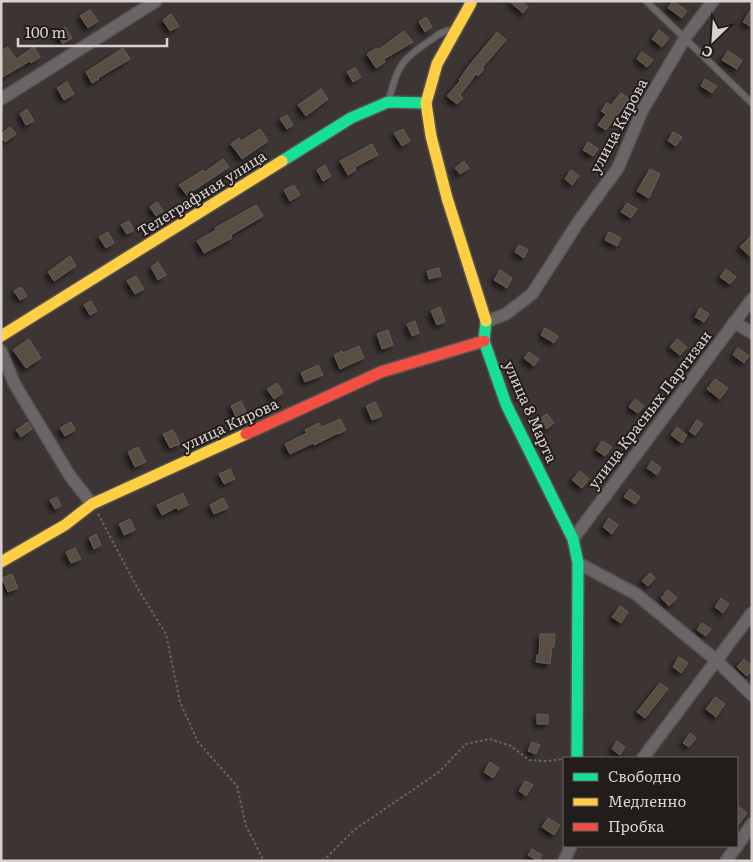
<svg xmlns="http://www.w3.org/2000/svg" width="753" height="862" font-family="Literata,serif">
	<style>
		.building { fill: #5a4e43; stroke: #625e5c; filter: url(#shadow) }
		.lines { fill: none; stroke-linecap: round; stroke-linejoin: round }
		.lane-casing { stroke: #575251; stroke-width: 8 }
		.street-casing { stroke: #575251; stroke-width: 14 }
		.fast-casing { stroke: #575251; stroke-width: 14 }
		.slow-casing { stroke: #575251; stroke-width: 14 }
		.jam-casing { stroke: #575251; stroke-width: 14 }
		.path { stroke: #686565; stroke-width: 2; stroke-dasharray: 2.5 2.5; stroke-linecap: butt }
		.lane { stroke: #696667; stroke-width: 5.5 }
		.street { stroke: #696667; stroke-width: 11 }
		.fast { stroke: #16e098; stroke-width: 11 }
		.slow { stroke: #ffcf43; stroke-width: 11 }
		.jam { stroke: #f24e42; stroke-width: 11 }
		.labels { text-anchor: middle; stroke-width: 4; stroke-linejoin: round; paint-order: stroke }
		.street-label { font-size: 15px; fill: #d9d1d0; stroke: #221c1b }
	</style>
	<defs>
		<filter id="shadow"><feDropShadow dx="-3.5" dy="3.5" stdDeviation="2.5" flood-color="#0009"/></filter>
	</defs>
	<rect width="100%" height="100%" fill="#3c3534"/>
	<g class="building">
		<polygon points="509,1 522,1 528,7 523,13"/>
		<polygon points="673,1 687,11 682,18 668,8"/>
		<polygon points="752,8 752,27 743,22"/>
		<polygon points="90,10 98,21 88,28 80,16"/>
		<polygon points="171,14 179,26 170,31 163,20"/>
		<polygon points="426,17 432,27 425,32 419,22"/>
		<polygon points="65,27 72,38 63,44 56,33"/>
		<polygon points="659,30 669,38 662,47 652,39"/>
		<polygon points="404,31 413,42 384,59 385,62 376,68 367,54 377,48 378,50"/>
		<polygon points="497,32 506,40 482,68 484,69 478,76 476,74 460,95 463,98 457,104 447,96 460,81 459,80 468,67"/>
		<polygon points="8,47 16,59 34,47 40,57 31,63 30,61 1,78 1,51"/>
		<polygon points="123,48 130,59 98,78 99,79 92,83 86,72"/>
		<polygon points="728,51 742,60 737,69 722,60"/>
		<polygon points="642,52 653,60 647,67 637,59"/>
		<polygon points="355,68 361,77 353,82 347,72"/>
		<polygon points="705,79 717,86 712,93 701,86"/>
		<polygon points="67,82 74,94 64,100 57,88"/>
		<polygon points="321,89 328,99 306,116 298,105"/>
		<polygon points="621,93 629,99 606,130 598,125 606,114 601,111 607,103 611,105"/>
		<polygon points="27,109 34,121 26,125 20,114"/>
		<polygon points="287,115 293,125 287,129 280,119"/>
		<polygon points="10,127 16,134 5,142 1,138 1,134"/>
		<polygon points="260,129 268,141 242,159 231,144 239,138 241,141"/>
		<polygon points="403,129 410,141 402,146 394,133"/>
		<polygon points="673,132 682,137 676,146 668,141"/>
		<polygon points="588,142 598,149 593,156 583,150"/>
		<polygon points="372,144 378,155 355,167 356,170 348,175 340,161"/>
		<polygon points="223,159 229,167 187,195 179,185 203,170 205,172"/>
		<polygon points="464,161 469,168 460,174 455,168"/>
		<polygon points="325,165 331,176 323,181 317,170"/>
		<polygon points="650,169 660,174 649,198 637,191"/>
		<polygon points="571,170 579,176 572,185 565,179"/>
		<polygon points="294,185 300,195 290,201 284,190"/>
		<polygon points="157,202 163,211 156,216 150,207"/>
		<polygon points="627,203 637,209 631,218 621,212"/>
		<polygon points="256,205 263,216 231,235 232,238 204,253 197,241 216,230 215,228"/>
		<polygon points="129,221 134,230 127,234 121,225"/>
		<polygon points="108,232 114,243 106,248 99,237"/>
		<polygon points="609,232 621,238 617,246 605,240"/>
		<polygon points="752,235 752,258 740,247"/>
		<polygon points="519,245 528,250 524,258 515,252"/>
		<polygon points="70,256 76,266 54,281 48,272"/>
		<polygon points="158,262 166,275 158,280 151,267"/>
		<polygon points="439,268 441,276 429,279 427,271"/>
		<polygon points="726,269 736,277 730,284 720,277"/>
		<polygon points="500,270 512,278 507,288 494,280"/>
		<polygon points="136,276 144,289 135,294 127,281"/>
		<polygon points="21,287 27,296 20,300 14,291"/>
		<polygon points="91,301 97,311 90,315 84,305"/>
		<polygon points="440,307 445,322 437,325 431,311"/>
		<polygon points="700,308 709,314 704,322 695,317"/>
		<polygon points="415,321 419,333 412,336 407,324"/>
		<polygon points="545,328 558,336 554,343 541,335"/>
		<polygon points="388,330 393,345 382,349 377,334"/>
		<polygon points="29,339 41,358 26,368 13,350"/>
		<polygon points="677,339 687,347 680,355 670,347"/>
		<polygon points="359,346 364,358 340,369 334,355 342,351 343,353"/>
		<polygon points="738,348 749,356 744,363 733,355"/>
		<polygon points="529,352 539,359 534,366 524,358"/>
		<polygon points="318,365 323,375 305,382 301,373"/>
		<polygon points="715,379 728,388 720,399 707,389"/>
		<polygon points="277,383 283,393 274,399 267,389"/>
		<polygon points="635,399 644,406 638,413 629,407"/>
		<polygon points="241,401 246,412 236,417 231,406"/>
		<polygon points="375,402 382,416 372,420 366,406"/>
		<polygon points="547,414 554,423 546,429 539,419"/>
		<polygon points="340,419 346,430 338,434 338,433 314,445 313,443 290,454 285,444 307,433 305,430 319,423 322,427"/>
		<polygon points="697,420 703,424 695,435 689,431"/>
		<polygon points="28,422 32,429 21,437 16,430"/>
		<polygon points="71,422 75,430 65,436 60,428"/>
		<polygon points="677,427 687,435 682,443 671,435"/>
		<polygon points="173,430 180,444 170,448 163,434"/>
		<polygon points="602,441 612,447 605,456 596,450"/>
		<polygon points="138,447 146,462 135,467 128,452"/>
		<polygon points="652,461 661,468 657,475 647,468"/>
		<polygon points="230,469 235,479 224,484 219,474"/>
		<polygon points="580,471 589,479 582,488 572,480"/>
		<polygon points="630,489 640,497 635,504 624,497"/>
		<polygon points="183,493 188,505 178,510 177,507 162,515 157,505"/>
		<polygon points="57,497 61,506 55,509 50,500"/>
		<polygon points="223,498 228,508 214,514 210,505"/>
		<polygon points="609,518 618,525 612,534 603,527"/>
		<polygon points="130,519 135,530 124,535 119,524"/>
		<polygon points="96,534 101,545 94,549 89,538"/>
		<polygon points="75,548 81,559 71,563 66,552"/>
		<polygon points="650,573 655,578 648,586 642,581"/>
		<polygon points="12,574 18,588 8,592 2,578"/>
		<polygon points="668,590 677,598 669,606 661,598"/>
		<polygon points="721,598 729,604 723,613 715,607"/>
		<polygon points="620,606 628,612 621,623 612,617"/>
		<polygon points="702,623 711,629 706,636 697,630"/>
		<polygon points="540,634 555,634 554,647 552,647 550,664 536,662 537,655 539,655"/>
		<polygon points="679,657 688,663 681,673 673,667"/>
		<polygon points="744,659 752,666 752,670 747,676 737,667"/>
		<polygon points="660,683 668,689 645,718 637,712"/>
		<polygon points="715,697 725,704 716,717 706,709"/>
		<polygon points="537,714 548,715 548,724 537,724"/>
		<polygon points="690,733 696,738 689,747 683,743"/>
		<polygon points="617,741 625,747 620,755 612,749"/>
		<polygon points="532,742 540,745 536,754 528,751"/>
		<polygon points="490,762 499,768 493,778 484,772"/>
		<polygon points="525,781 533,785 526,796 519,791"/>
		<polygon points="737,805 747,813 737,827"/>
		<polygon points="548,818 560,825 554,835 542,827"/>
		<polygon points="532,849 542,855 539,861 528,855"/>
	</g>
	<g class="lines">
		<defs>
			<g id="lane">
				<polyline points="646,1 752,103"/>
				<path d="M389,100C397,66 402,59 431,40C437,35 444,30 452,30"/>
			</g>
			<g id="street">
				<polyline points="1,99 156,1"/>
				<polyline points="486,322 506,314 532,294 579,221 618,168 642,111 685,38 713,1"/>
				<polyline points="734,322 752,333"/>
				<polyline points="1,351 14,383 70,476 92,504"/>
				<polyline points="573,539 752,299"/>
				<polyline points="578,563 636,594 717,661 752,695"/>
				<polyline points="643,758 752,613"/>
				<polyline points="737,846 752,824"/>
				<polyline points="564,861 571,846"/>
				<polyline points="726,861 737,846"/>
			</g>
			<g id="fast">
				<polyline points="282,161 351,118 388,102 426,103"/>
				<polyline points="486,321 484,341 506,404 573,539 578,563 577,758"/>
			</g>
			<g id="slow">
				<polyline points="470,1 471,3 437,64 426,103 431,136 447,198 486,321"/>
				<polyline points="1,336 282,161"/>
				<polyline points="1,562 65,525 92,504 246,434"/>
			</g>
			<polyline id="jam" points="246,434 381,372 484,341"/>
		</defs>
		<use href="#lane" class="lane-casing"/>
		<use href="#street" class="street-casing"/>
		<use href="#fast" class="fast-casing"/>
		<use href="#slow" class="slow-casing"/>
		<use href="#jam" class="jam-casing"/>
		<g class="path">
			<polyline points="98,514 138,589 166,634 180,702 198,742 237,786 246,826 264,861"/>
			<polyline points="323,861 354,830 439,772 466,744 490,739 511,746 529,760 546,761 564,759"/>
		</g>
		<use href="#lane" class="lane"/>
		<use href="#street" class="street"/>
		<use href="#fast" class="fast"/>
		<use href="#slow" class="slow"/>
		<use href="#jam" class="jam"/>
	</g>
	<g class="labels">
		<g class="street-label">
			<text transform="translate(619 126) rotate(-62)" y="5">улица Кирова</text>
			<text transform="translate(202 194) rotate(-32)" y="5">Телеграфная улица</text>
			<text transform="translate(650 410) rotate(-53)" y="5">улица Красных Партизан</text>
			<text transform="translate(530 412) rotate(66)" y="5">улица 8 Марта</text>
			<text transform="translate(230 425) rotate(-25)" y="5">улица Кирова</text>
		</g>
	</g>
	<rect width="753" height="862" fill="none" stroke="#d9d1d0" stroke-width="5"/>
	<rect x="563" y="757" width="175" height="90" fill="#221c1b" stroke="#6b6463"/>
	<rect x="573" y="773" width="25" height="8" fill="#16e098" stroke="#6b6463"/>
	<text x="608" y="782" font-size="15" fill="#d9d1d0">Свободно</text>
	<rect x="573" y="798" width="25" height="8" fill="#ffcf43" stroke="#6b6463"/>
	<text x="608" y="807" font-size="15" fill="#d9d1d0">Медленно</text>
	<rect x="573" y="823" width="25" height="8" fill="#f24e42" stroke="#6b6463"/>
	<text x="608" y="832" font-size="15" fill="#d9d1d0">Пробка</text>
	<g transform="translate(713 40) rotate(205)" stroke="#221c1b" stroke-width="4" paint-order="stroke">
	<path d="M0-4L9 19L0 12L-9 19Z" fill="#d9d1d0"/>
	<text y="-8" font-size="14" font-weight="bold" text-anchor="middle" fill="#d9d1d0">С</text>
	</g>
	<path d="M18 38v8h149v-8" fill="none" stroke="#d9d1d0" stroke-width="2.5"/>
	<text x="25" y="38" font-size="15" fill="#d9d1d0" stroke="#221c1b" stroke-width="4" paint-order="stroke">100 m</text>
</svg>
